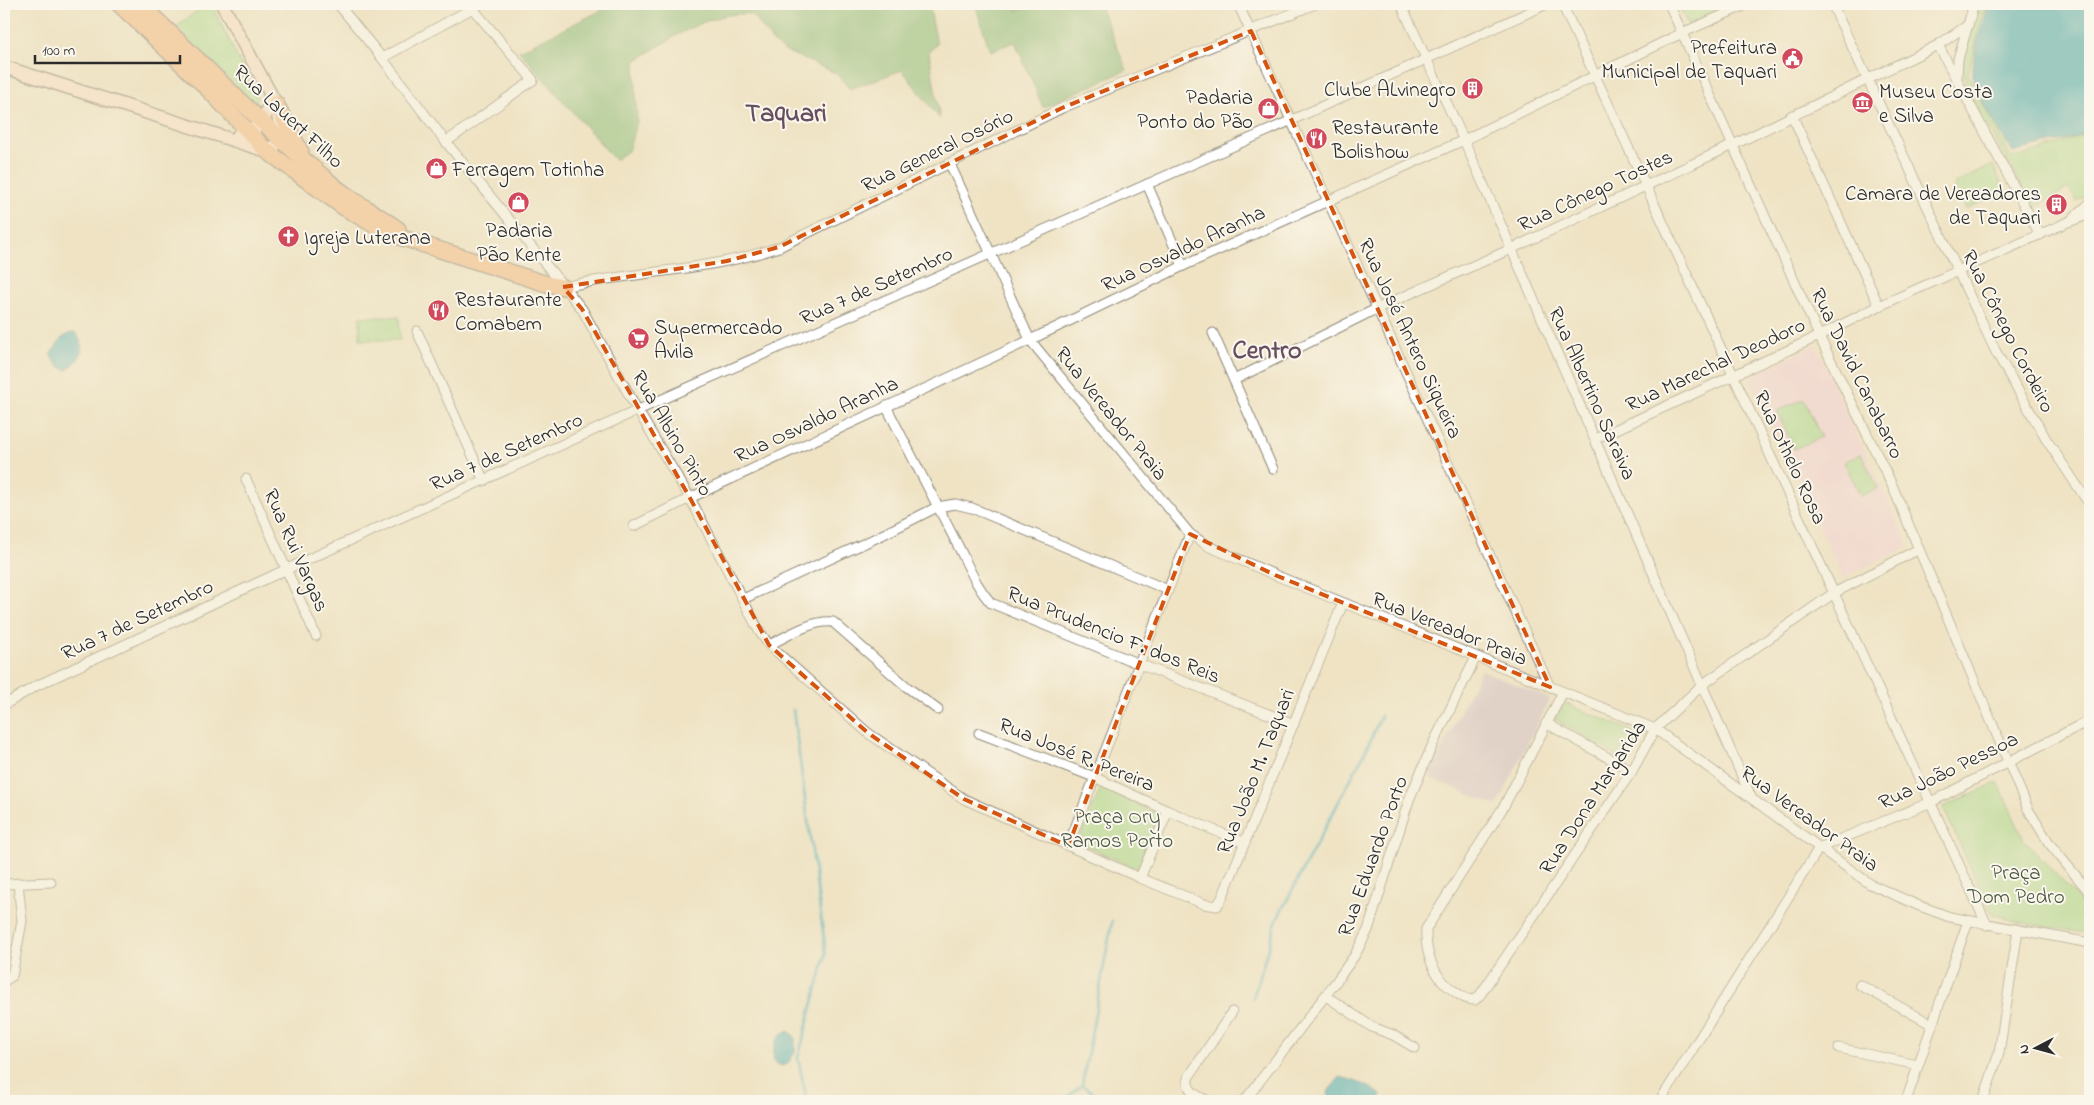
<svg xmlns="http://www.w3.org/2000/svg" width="2094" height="1105" font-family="'Indie Flower',sans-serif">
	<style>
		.built { fill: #f4cfdc }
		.industrial { fill: #d0bdcc }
		.green { fill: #a4dc8e; stroke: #68845c }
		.forest { fill: #83bc79; stroke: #577452 }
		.water { fill: #3caabb; stroke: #346a73 }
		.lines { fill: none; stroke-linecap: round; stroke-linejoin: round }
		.stream { stroke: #3caabb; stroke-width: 3 }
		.street-casing { stroke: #8d8778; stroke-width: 11 }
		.secondary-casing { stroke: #8d8778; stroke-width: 15 }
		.primary-casing { stroke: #8d8778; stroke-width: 18 }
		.street { stroke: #fff; stroke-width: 9 }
		.secondary { stroke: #fde4d0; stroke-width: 12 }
		.primary { stroke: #f9bc8a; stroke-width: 15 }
		.marked { fill: none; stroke: #d5540f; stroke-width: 4; stroke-dasharray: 10 6; stroke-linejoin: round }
		.labels { text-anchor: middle; stroke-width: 4; stroke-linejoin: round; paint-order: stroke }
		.poi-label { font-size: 21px; fill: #2b2b2b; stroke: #fbf7ec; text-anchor: start }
		.street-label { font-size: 21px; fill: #2b2b2b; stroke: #fbf7ec }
		.park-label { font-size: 21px; fill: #495744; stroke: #fbf7ec }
		.district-label { font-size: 26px; font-weight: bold; fill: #654e60; stroke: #fbf7ec }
	</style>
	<rect width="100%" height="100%" fill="#fbf7ec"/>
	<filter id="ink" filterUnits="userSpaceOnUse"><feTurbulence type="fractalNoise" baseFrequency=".02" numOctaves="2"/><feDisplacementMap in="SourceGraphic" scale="10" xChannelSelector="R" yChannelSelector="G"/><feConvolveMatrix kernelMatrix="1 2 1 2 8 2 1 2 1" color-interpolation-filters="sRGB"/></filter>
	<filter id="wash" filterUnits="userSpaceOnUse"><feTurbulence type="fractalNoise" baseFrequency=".0096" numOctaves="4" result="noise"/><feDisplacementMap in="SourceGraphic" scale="20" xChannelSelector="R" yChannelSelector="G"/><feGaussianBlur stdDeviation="1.12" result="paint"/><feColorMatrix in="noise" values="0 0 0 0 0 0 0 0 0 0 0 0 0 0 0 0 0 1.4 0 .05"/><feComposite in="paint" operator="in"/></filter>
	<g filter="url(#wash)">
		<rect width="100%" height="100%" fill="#efe3c4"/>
		<polygon class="built" points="1815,344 1909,546 1843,578 1749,377"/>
		<polygon class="industrial" points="1481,670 1550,699 1497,806 1428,777"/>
		<g class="green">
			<polygon points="206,4 211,4 258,99 253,103 176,27"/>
			<polygon points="1678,4 1734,4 1688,25"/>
			<polygon points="1978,4 1986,4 1968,73 1972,84 2011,157 2027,155 2090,133 2090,196 2077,201 2068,188 2034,208 1966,87 1962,65"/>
			<polygon points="1993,165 2005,191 1966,209 1954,184"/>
			<polygon points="360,317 399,317 400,340 360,340"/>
			<polygon points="1804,399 1821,437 1794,449 1777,411"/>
			<polygon points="1861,454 1878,488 1861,496 1844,462"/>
			<polygon points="1564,703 1644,736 1628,763 1555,719"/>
			<polygon points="1998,782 2024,840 2090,911 2090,934 2018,922 1993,914 1983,896 1943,807"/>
			<polygon points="1101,788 1158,814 1137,869 1078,842"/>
		</g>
		<g class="forest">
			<path d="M614,4H929L937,44L929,52L940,119L902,70L850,89L836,73L785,51L773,42L752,14C709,10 670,40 635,61L637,122L628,151L615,160L519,51Z"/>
			<polygon points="975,4 1015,4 1018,11 1036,4 1099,4 1127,70 1043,107 1015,42 990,51"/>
		</g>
		<g class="water">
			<path d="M1989,4H2090V134L2012,152C2003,135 1974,93 1973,76C1971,55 1983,25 1989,4Z"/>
			<path d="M70,333H76C87,349 81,359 67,370L58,366L50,355L61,339Z"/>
			<path d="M789,1031L795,1037V1052L788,1064L781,1066L774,1062C772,1049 775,1035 789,1031Z"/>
			<path d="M1340,1077C1354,1080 1371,1086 1381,1095L1380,1101H1329L1327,1097L1329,1090Z"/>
		</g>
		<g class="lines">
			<g class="stream">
				<polyline points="793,710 826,954 798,1058 807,1101"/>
				<polyline points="1253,998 1277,919 1365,752 1381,716"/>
				<polyline points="1082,1085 1104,1101"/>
				<polyline points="1064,1101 1082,1085 1112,922"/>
			</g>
		</g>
	</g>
	<g filter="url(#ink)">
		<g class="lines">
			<defs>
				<g id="street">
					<polyline points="338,4 382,58 446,142 582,309 638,411 690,498 759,631 769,645 868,733 964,799 1140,878 1204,904 1217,906 1222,898 1343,603"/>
					<polyline points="1238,4 1550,687"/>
					<polyline points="1401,4 1467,147 1751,797"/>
					<polyline points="1562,4 1987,925"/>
					<polyline points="1669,4 1819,336 1892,485 2028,809 2049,843 2090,893"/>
					<polyline points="1832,4 1996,352 2046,439 2090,505"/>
					<polyline points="1938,45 2040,235"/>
					<polyline points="382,58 480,4"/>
					<polyline points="1957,78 1958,59 1974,4"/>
					<polyline points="1792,115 1879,306"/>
					<polyline points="446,142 533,80 469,4"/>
					<polyline points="950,164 1030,340 1190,534 1208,546 1275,575 1655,729 1870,884 1917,905 1950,917 2090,943"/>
					<polyline points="1147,184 1183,266"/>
					<polyline points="2072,219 2090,203"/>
					<path d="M563,287C635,271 710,271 779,247L1062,108L1315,4"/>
					<polyline points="417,331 484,481"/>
					<polyline points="1213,333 1273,469"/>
					<polyline points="1234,380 1378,308 1511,249 1733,145 1938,45 1968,25"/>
					<path d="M886,406C909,450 932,495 955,540C967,562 974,584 991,603L1139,664L1294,724"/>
					<polyline points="1595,439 1819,336 1879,306 2068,222 2090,214"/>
					<polyline points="246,479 316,636"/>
					<polyline points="634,526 690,498 1030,340 1183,266 1464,140 1682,33 1748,4"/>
					<polyline points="743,599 878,537 937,507 955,504 972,508 1168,590"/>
					<path d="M769,645C788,636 811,620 833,622L907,687L938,710"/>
					<path d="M1563,692L1504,806L1426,929C1425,953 1433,977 1454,991C1461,996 1466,1000 1475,1000L1480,995L1632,771L1655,729L1702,685L1834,593L1919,549"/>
					<polyline points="4,705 36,686 287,569 676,393 1292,120 1547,4"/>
					<polyline points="1546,723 1632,771"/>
					<polyline points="979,733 1094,777 1168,811 1245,843"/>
					<polyline points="1068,846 1190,534"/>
					<polyline points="1819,848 1931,802 2090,720"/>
					<polyline points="1140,878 1168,811"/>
					<polyline points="4,884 51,882"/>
					<polyline points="6,980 12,976 22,921 18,883"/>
					<polyline points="1860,985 1931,1024"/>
					<polyline points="1326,996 1372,1027 1393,1035 1415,1048"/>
					<polyline points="1839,1048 1917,1065"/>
					<path d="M1209,1101C1198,1097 1186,1091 1188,1078L1232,1012"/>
					<polyline points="1243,1101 1246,1099 1338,979 1355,955 1368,930 1409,800 1432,746 1476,657"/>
					<polyline points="1660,1101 1819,848"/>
					<polyline points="1906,1101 1968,921"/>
					<polyline points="1983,1101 1999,1053 2018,930"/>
				</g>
				<g id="secondary">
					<path d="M4,67L267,151C286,143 279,120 276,104L222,4"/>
					<path d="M239,134C263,127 267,120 270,96"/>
				</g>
				<g id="primary">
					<polyline points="119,4 206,87 267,151 343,207 390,234 547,284 563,287"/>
					<path d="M140,4C204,64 264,128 332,184C352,201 377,214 398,229"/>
					<polyline points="276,104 301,152"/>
				</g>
			</defs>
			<use href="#street" class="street-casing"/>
			<use href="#secondary" class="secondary-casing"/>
			<use href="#primary" class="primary-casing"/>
			<use href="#street" class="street"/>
			<use href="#secondary" class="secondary"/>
			<use href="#primary" class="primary"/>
		</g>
	</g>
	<path d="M0 0H2094V1105H0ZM1251,31L1550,687L1275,575L1190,534L1068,846L964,799L868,733L769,645L690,498L582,309L563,287L727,261L779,247L1062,108Z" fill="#efe3c4" fill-opacity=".55" fill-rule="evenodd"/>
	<path class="marked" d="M1251,31L1550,687L1275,575L1190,534L1068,846L964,799L868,733L769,645L690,498L582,309L563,287L727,261L779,247L1062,108Z"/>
	<defs>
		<symbol id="civic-disc" viewBox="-11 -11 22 22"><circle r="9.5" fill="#d1495b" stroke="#fbf7ec"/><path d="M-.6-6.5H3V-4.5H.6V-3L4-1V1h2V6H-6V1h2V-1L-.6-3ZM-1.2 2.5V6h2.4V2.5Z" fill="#fff"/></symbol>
		<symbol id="building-disc" viewBox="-11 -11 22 22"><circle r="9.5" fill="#d1495b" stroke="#fbf7ec"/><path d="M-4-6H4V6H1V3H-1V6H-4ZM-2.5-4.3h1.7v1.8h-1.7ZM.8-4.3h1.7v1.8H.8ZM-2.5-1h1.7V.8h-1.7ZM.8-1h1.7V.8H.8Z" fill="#fff"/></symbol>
		<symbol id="museum-disc" viewBox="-11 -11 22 22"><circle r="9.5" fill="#d1495b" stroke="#fbf7ec"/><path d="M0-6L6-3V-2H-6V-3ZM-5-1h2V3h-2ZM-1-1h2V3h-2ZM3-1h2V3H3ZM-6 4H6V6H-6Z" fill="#fff"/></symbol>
		<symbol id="shop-disc" viewBox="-11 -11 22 22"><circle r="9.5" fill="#d1495b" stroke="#fbf7ec"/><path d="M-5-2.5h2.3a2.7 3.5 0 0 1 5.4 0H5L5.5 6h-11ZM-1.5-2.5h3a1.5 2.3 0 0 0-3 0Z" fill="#fff"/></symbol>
		<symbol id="restaurant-disc" viewBox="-11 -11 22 22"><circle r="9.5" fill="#d1495b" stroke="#fbf7ec"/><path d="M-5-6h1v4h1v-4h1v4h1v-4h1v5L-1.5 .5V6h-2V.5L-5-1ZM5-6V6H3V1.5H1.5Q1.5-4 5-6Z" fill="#fff"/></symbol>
		<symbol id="church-disc" viewBox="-11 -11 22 22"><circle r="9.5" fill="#d1495b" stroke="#fbf7ec"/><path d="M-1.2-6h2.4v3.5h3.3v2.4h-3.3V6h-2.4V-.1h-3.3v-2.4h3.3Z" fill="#fff"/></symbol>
		<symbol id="supermarket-disc" viewBox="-11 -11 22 22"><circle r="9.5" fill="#d1495b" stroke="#fbf7ec"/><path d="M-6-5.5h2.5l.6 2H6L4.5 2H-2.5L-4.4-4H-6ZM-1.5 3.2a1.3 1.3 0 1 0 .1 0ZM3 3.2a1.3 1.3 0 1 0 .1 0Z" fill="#fff"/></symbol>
	</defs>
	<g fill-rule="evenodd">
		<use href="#civic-disc" x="1780" y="46" width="25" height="25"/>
		<use href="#building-disc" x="1460" y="76" width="25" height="25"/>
		<use href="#museum-disc" x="1850" y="90" width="25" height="25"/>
		<use href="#shop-disc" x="1256" y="96" width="25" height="25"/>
		<use href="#restaurant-disc" x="1304" y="126" width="25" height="25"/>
		<use href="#shop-disc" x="424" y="156" width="25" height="25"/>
		<use href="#shop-disc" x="506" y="190" width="25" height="25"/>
		<use href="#building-disc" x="2044" y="192" width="25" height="25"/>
		<use href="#church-disc" x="276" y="224" width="25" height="25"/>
		<use href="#restaurant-disc" x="426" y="298" width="25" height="25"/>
		<use href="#supermarket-disc" x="626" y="326" width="25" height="25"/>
	</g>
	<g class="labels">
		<g class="poi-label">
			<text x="1777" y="54" text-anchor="end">Prefeitura<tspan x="1777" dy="24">Municipal de Taquari</tspan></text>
			<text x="1456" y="96" text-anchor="end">Clube ALvinegro</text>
			<text x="1879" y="98">Museu Costa<tspan x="1879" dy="24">e Silva</tspan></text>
			<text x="1253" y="104" text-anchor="end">Padaria<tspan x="1253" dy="24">Ponto do Pão</tspan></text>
			<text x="1332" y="134">Restaurante<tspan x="1332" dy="24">Bolishow</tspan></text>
			<text x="452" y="176">Ferragem Totinha</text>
			<text x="2041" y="200" text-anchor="end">Camara de Vereadores<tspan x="2041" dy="24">de Taquari</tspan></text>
			<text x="519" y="237" text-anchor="middle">Padaria<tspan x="519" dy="24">Pão Kente</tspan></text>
			<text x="304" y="244">Igreja Luterana</text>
			<text x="455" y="306">Restaurante<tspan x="455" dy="24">Comabem</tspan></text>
			<text x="654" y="334">Supermercado<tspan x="654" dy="24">Ávila</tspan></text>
		</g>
		<g class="street-label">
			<text transform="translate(289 116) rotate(43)" y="7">Rua Lauert Filho</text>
			<text transform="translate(937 150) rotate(-26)" y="7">Rua General Osório</text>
			<text transform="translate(1595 190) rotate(-25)" y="7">Rua Cônego Tostes</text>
			<text transform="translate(1183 248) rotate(-25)" y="7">Rua Osvaldo Aranha</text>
			<text transform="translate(876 285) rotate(-24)" y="7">Rua 7 de Setembro</text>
			<text transform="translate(2009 331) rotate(63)" y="7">Rua Cônego Cordeiro</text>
			<text transform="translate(1411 338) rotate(65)" y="7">Rua José Antero Siqueira</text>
			<text transform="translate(1715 364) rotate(-25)" y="7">Rua Marechal Deodoro</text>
			<text transform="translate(1858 373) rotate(64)" y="7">Rua David Canabarro</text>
			<text transform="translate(1593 393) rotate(66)" y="7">Rua Albertino Saraiva</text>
			<text transform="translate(1112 413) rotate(51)" y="7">Rua Vereador Praia</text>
			<text transform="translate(816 419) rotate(-25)" y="7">Rua Osvaldo Aranha</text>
			<text transform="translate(673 433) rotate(60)" y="7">Rua Albino Pinto</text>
			<text transform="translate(506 451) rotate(-24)" y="7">Rua 7 de Setembro</text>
			<text transform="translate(1791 457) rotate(65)" y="7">Rua Othelo Rosa</text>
			<text transform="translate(297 550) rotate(66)" y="7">Rua Rui Vargas</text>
			<text transform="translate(137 619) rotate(-25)" y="7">Rua 7 de Setembro</text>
			<text transform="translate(1450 628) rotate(22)" y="7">Rua Vereador Praia</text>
			<text transform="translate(1114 634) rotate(22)" y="7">Rua Prudencio F. dos Reis</text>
			<text transform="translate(1077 754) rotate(22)" y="7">Rua José R. Pereira</text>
			<text transform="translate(1948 770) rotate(-26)" y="7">Rua João Pessoa</text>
			<text transform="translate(1255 771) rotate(-68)" y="7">Rua João M. Taquari</text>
			<text transform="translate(1592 797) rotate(-57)" y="7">Rua Dona Margarida</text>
			<text transform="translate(1810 818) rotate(36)" y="7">Rua Vereador Praia</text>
			<text transform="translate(1372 856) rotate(-70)" y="7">Rua Eduardo Porto</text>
		</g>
		<g class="park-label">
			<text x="1117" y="823">Praça Ory<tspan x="1117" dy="24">Ramos Porto</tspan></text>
			<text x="2016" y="879">Praça<tspan x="2016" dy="24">Dom Pedro</tspan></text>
		</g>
		<g class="district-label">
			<text x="786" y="121">Taquari</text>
			<text x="1267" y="358">Centro</text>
		</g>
	</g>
	<rect width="2094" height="1105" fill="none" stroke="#fbf7ec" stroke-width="20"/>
	<g transform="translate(2036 1048) rotate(264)" stroke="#fbf7ec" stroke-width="4" paint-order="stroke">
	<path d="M0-4L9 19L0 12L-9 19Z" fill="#2b2b2b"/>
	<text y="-8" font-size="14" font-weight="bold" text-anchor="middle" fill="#2b2b2b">N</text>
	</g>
	<path d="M35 55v8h145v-8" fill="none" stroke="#2b2b2b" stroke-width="2.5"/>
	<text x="42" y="55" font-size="15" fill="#2b2b2b" stroke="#fbf7ec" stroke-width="4" paint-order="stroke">100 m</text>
</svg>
